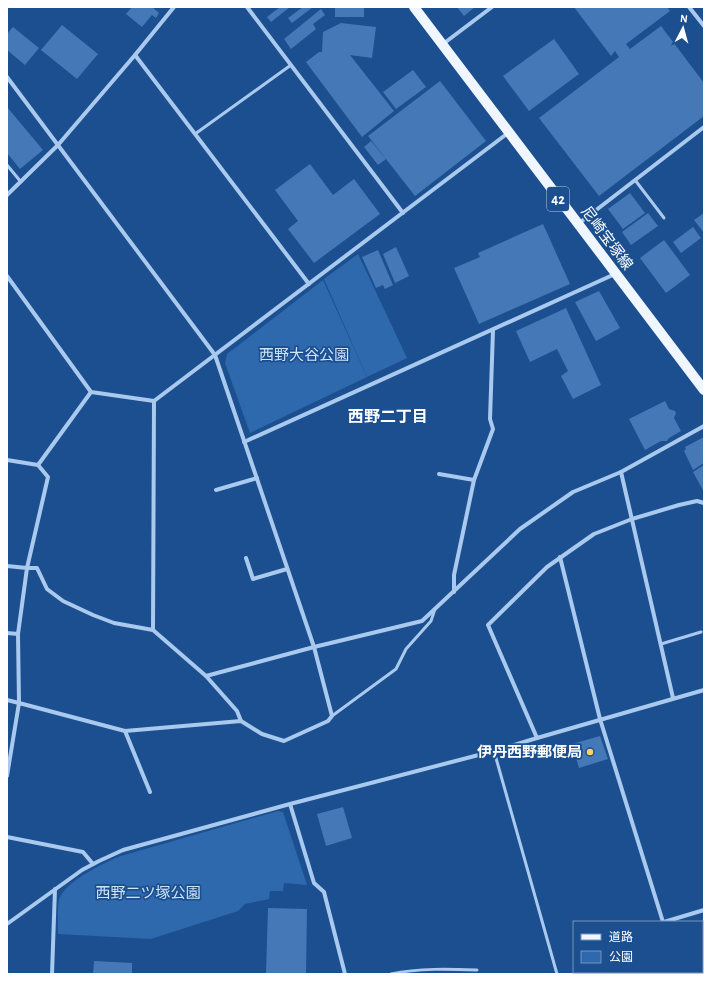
<svg xmlns="http://www.w3.org/2000/svg" width="711" height="981" font-family="'Alegreya Sans','Noto Sans JP',sans-serif">
	<style>
		.green { fill: #2e69ad }
		.building { fill: #4478b7 }
		.lines { fill: none; stroke-linecap: round; stroke-linejoin: round }
		.service { stroke: #a9c9ee; stroke-width: 3 }
		.minor { stroke: #a9c9ee; stroke-width: 4 }
		.primary { stroke: #f0f6ff; stroke-width: 10 }
		.poi-dot { fill: #ffd166; stroke: #1b4f8f; stroke-width: 1.5 }
		.labels { text-anchor: middle; stroke-width: 3.5; stroke-linejoin: round; paint-order: stroke }
		.shield { fill: #1b4f8f; stroke: #bbcadd; stroke-width: 1 }
		.shield-label { font-size: 14px; font-weight: bold; fill: #fff }
		.street-label { font-size: 15px; fill: #fff; stroke: #1b4f8f }
		.park-label { font-size: 15px; fill: #cfe3fa; stroke: #1b4f8f }
		.poi-label { font-size: 15px; font-weight: bold; fill: #fff; stroke: #1b4f8f; text-anchor: end }
		.neighbourhood-label { font-size: 16px; font-weight: bold; fill: #fff; stroke: #1b4f8f }
	</style>
	<rect width="100%" height="100%" fill="#1b4f8f"/>
	<g class="green">
		<polygon points="358,254 407,358 367,377 324,279"/>
		<polygon points="323,280 367,377 250,433 225,363 227,354"/>
		<path d="M278,811L283,812L307,885L284,883L283,891H270L269,899L245,904L238,911L151,939L58,934C58,925 57,903 60,897C67,881 105,862 121,856Z"/>
	</g>
	<g class="building">
		<polygon points="132,7 152,7 159,13 156,18 152,15 142,27 126,14"/>
		<polygon points="280,7 290,7 271,22 267,17"/>
		<polygon points="303,7 313,7 292,23 288,18"/>
		<rect x="335" y="7" width="29" height="10"/>
		<polygon points="457,7 475,7 464,16"/>
		<polygon points="574,7 667,7 670,11 626,44 630,49 661,26 704,83 704,116 599,196 539,118 619,57 615,51 611,56"/>
		<polygon points="321,9 325,15 313,24 316,29 291,49 284,39"/>
		<polygon points="341,23 376,27 372,58 350,55 394,111 362,137 306,62 319,52 322,52 323,32"/>
		<polygon points="62,25 98,54 77,79 41,50"/>
		<polygon points="13,27 39,48 25,65 7,50 7,34"/>
		<polygon points="554,39 579,74 529,111 503,76"/>
		<polygon points="413,70 426,87 396,109 383,92"/>
		<polygon points="440,81 486,141 415,196 368,136"/>
		<polygon points="7,107 43,150 20,169 7,153"/>
		<polygon points="371,141 386,159 378,165 364,147"/>
		<polygon points="310,164 333,195 354,179 380,214 314,263 288,229 298,221 275,190"/>
		<polygon points="630,193 645,213 623,229 608,209"/>
		<polygon points="648,213 658,226 631,245 622,232"/>
		<polygon points="704,213 704,233 694,220"/>
		<polygon points="543,224 570,284 479,324 454,268 480,257 478,253"/>
		<polygon points="693,227 701,238 681,253 673,242"/>
		<polygon points="664,240 690,275 666,293 640,258"/>
		<polygon points="396,247 409,276 395,283 383,254"/>
		<polygon points="378,250 393,285 385,289 383,285 376,288 362,257"/>
		<polygon points="599,291 620,328 596,341 575,302"/>
		<polygon points="566,308 601,385 573,399 561,376 568,371 557,349 530,362 516,331"/>
		<polygon points="665,401 669,409 675,411 676,413 674,418 681,431 669,438 667,441 661,441 645,450 629,419"/>
		<polygon points="704,437 704,463 693,470 684,451 686,449 685,447"/>
		<polygon points="704,465 704,492 693,472"/>
		<polygon points="600,736 608,759 579,768 572,744"/>
		<polygon points="343,807 352,838 326,846 317,814"/>
		<polygon points="268,908 307,909 306,974 266,974"/>
		<polygon points="94,961 132,963 132,974 93,974"/>
	</g>
	<g class="lines">
		<g class="service">
			<polyline points="195,134 291,65"/>
			<polyline points="7,165 21,182"/>
			<polyline points="635,180 664,218"/>
			<polyline points="661,644 701,632"/>
			<polyline points="332,716 396,669 406,649 431,621 435,609"/>
			<polyline points="494,751 557,974"/>
			<polyline points="677,972 678,974"/>
			<path d="M391,974C419,968 449,969 477,970"/>
		</g>
		<g class="minor">
			<polyline points="247,7 403,213"/>
			<polyline points="689,7 704,26"/>
			<polyline points="443,44 492,7"/>
			<polyline points="135,55 309,284"/>
			<polyline points="7,77 215,355 314,647 332,716 328,721 284,741 262,734 241,721 125,731 19,703 7,776"/>
			<polyline points="7,195 58,145 135,55 174,7"/>
			<polyline points="578,224 704,127"/>
			<polyline points="7,276 91,392 154,401"/>
			<polyline points="244,442 615,274"/>
			<polyline points="7,460 38,465 91,392"/>
			<polyline points="38,465 48,477 27,568 37,568 47,589 63,601 93,615 114,623 153,630"/>
			<polyline points="621,472 673,698"/>
			<polyline points="439,474 474,480"/>
			<polyline points="216,490 257,478"/>
			<polyline points="560,557 600,719 663,922"/>
			<polyline points="246,558 253,579 287,569"/>
			<polyline points="7,566 27,568 18,634 7,633"/>
			<polyline points="454,592 454,575 474,480 493,429 490,419 493,330"/>
			<polyline points="206,676 314,647 422,621 520,529 573,492 621,472 704,426"/>
			<polyline points="7,700 19,703 18,634"/>
			<polyline points="241,721 237,711 206,676 153,630 154,401 508,133"/>
			<polyline points="125,731 150,792"/>
			<polyline points="537,738 488,625 547,567 594,534 632,519 679,505 697,501 704,503"/>
			<polyline points="290,804 314,883 324,892 345,974"/>
			<polyline points="7,837 83,852 93,864"/>
			<polyline points="664,922 704,910"/>
			<polyline points="7,924 82,870 99,861 123,850 290,804 494,751 537,738 704,690"/>
			<polyline points="52,974 55,889"/>
		</g>
		<polyline class="primary" points="414,7 704,390"/>
	</g>
	<circle class="poi-dot" cx="590" cy="752" r="4"/>
	<g class="labels">
		<rect class="shield" x="547" y="187" width="22" height="24" rx="3"/>
		<g class="shield-label">
			<text x="558" y="204">42</text>
		</g>
		<g class="street-label">
			<text transform="translate(607 238) rotate(53)" y="5">尼崎宝塚線</text>
		</g>
		<g class="park-label">
			<text x="304" y="360">西野大谷公園</text>
			<text x="148" y="898">西野二ツ塚公園</text>
		</g>
		<g class="poi-label">
			<text x="582" y="757">伊丹西野郵便局</text>
		</g>
		<g class="neighbourhood-label">
			<text x="388" y="422">西野二丁目</text>
		</g>
	</g>
	<rect width="711" height="981" fill="none" stroke="#ffffff" stroke-width="16"/>
	<rect x="573" y="921" width="130" height="52" fill="#1b4f8f" stroke="#7695bc"/>
	<rect x="581" y="934" width="20" height="6" fill="#f0f6ff" stroke="#7695bc"/>
	<text x="609" y="941" font-size="12" fill="#ffffff">道路</text>
	<rect x="581" y="951" width="20" height="12" fill="#2e69ad" stroke="#7695bc"/>
	<text x="609" y="961" font-size="12" fill="#ffffff">公園</text>
	<g transform="translate(683 28) rotate(6)" stroke="#1b4f8f" stroke-width="3" paint-order="stroke">
	<path d="M0-3L7 15L0 10L-7 15Z" fill="#ffffff"/>
	<text y="-6" font-size="11" font-weight="bold" text-anchor="middle" fill="#ffffff">N</text>
	</g>
</svg>
